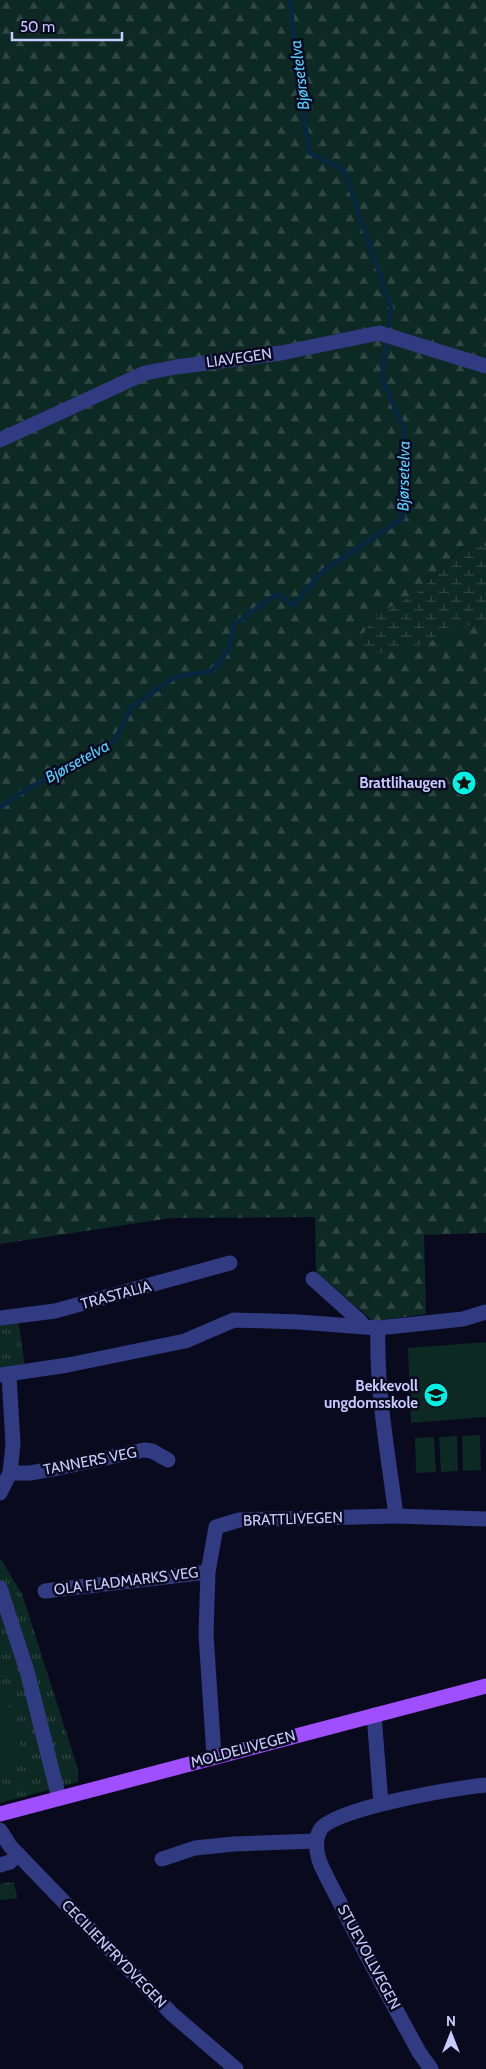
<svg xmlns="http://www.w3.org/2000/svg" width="486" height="2069" font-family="Cabin,sans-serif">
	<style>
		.grass { fill: url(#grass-tufts) }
		.forest { fill: url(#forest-firs) }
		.wetland { fill: url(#wetland-marsh) }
		.garden { fill: #0d2923 }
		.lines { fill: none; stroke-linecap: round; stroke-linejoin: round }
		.stream { stroke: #062641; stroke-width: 4.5 }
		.minor { stroke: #313b82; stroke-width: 15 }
		.major { stroke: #a04fff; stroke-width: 15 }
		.labels { text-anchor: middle; stroke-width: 5; stroke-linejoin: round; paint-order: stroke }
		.street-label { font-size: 15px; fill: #c8cbff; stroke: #0a0a1f }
		.poi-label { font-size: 15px; font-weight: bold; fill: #c8cbff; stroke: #0a0a1f; text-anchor: end }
		.water-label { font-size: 16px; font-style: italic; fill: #56cdff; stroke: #0a0a1f }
	</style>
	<defs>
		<pattern id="grass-tufts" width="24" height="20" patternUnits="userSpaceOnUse" patternTransform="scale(1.25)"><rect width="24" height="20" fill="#0d2923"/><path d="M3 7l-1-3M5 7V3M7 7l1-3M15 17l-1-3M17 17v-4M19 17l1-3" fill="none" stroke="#2f4744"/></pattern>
		<pattern id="forest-firs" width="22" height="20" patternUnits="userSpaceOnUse" patternTransform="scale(1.25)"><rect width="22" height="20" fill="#0d2923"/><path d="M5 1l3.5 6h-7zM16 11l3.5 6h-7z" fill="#2f4744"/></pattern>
		<pattern id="wetland-marsh" width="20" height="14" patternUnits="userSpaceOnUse" patternTransform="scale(1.25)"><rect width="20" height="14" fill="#0d2923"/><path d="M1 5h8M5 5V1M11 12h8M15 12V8" fill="none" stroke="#2f4744"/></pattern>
	</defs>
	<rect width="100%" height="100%" fill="#0a0a1f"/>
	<g class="grass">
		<polygon points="18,1320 25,1367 0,1368 0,1322"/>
		<polygon points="0,1558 22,1594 78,1769 78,1782 0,1803"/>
	</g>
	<g class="forest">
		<polygon points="0,0 486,0 486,546 464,545 417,593 378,614 486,621 486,1233 424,1235 426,1314 373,1321 316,1272 315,1217 171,1218 0,1244"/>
		<polygon points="14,1882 17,1898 0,1900 0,1884"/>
	</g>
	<path class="wetland" d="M465,545L486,546V621L478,622C452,632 384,665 360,649L357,641L378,614L417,593Z"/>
	<g class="garden">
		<polygon points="486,1342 486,1417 411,1423 408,1348"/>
		<polygon points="480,1435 481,1470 463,1471 462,1436"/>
		<polygon points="457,1436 458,1471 441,1472 439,1437"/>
		<polygon points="434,1437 436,1472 416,1473 415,1438"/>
		<polygon points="0,1672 23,1760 0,1766"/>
	</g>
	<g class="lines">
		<polyline class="stream" points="0,808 22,792 114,741 132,707 175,677 212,671 230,648 233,625 277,594 293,605 323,571 403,518 404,428 382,379 391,307 344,170 310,153 300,96 290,0"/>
		<g class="minor">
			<polyline points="0,440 145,373 176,367 281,353 379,333 486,366"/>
			<polyline points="313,1279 360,1321 363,1326"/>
			<polyline points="0,1318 55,1311 230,1263"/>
			<polyline points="378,1328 463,1319 486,1312"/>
			<path d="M0,1375L68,1365L185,1341L234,1320L299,1322L378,1328C376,1391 388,1453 396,1516L239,1520L216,1527L208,1572L206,1634L214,1756"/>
			<polyline points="10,1473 30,1473 58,1468 144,1450 152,1451 168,1460"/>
			<polyline points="0,1493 10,1473 13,1444 9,1375"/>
			<polyline points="396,1516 486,1519"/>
			<polyline points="0,1588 27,1671 59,1798"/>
			<polyline points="45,1591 208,1572"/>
			<polyline points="374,1715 381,1804"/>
			<polyline points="0,1830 10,1846 172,2014 236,2069"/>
			<polyline points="162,1859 195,1848 234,1844 316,1841"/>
			<polyline points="0,1865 10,1862 18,1854"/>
			<path d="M431,2069L419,2052C393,2004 366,1956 342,1907C335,1892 325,1876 319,1860C316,1850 315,1839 320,1830C333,1808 457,1788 486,1785"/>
		</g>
		<polyline class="major" points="0,1814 486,1686"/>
	</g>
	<defs>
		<symbol id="sight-disc" viewBox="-11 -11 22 22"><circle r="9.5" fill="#00f3e2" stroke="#0a0a1f"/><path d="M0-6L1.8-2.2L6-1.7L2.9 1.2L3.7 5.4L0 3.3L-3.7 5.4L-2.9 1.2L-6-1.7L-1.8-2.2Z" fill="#111"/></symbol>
		<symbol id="school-disc" viewBox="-11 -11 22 22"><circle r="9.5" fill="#00f3e2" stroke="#0a0a1f"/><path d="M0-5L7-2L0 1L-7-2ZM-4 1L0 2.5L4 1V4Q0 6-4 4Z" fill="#111"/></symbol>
	</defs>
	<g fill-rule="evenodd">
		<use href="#sight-disc" x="450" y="769" width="28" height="28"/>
		<use href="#school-disc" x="422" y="1381" width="28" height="28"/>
	</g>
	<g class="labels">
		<g class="street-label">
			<text transform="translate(239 358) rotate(-8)" y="5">LIAVEGEN</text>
			<text transform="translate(116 1295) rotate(-15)" y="5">TRASTALIA</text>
			<text transform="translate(90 1461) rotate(-11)" y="5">TANNERS VEG</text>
			<text transform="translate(293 1519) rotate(-2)" y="5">BRATTLIVEGEN</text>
			<text transform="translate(126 1581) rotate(-7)" y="5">OLA FLADMARKS VEG</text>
			<text transform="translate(243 1749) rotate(-15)" y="5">MOLDELIVEGEN</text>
			<text transform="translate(114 1954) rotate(46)" y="5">CECILIENFRYDVEGEN</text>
			<text transform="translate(369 1957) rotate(62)" y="5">STUEVOLLVEGEN</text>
		</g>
		<g class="poi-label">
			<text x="446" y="788">Brattlihaugen</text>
			<text x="418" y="1391">Bekkevoll<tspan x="418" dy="17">ungdomsskole</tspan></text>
		</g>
		<g class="water-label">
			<text transform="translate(299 75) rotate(-97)" y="6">Bjørsetelva</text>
			<text transform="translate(403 476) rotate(-89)" y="6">Bjørsetelva</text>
			<text transform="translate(77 761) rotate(-29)" y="6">Bjørsetelva</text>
		</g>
	</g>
	<g transform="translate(451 2034)" stroke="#0a0a1f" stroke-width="4" paint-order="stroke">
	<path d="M0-4L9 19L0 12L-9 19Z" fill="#c8cbff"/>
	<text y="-8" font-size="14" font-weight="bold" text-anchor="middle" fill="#c8cbff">N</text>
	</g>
	<path d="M12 32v8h110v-8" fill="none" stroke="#c8cbff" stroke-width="2.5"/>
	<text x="20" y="32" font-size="15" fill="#c8cbff" stroke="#0a0a1f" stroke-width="4" paint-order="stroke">50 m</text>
</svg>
